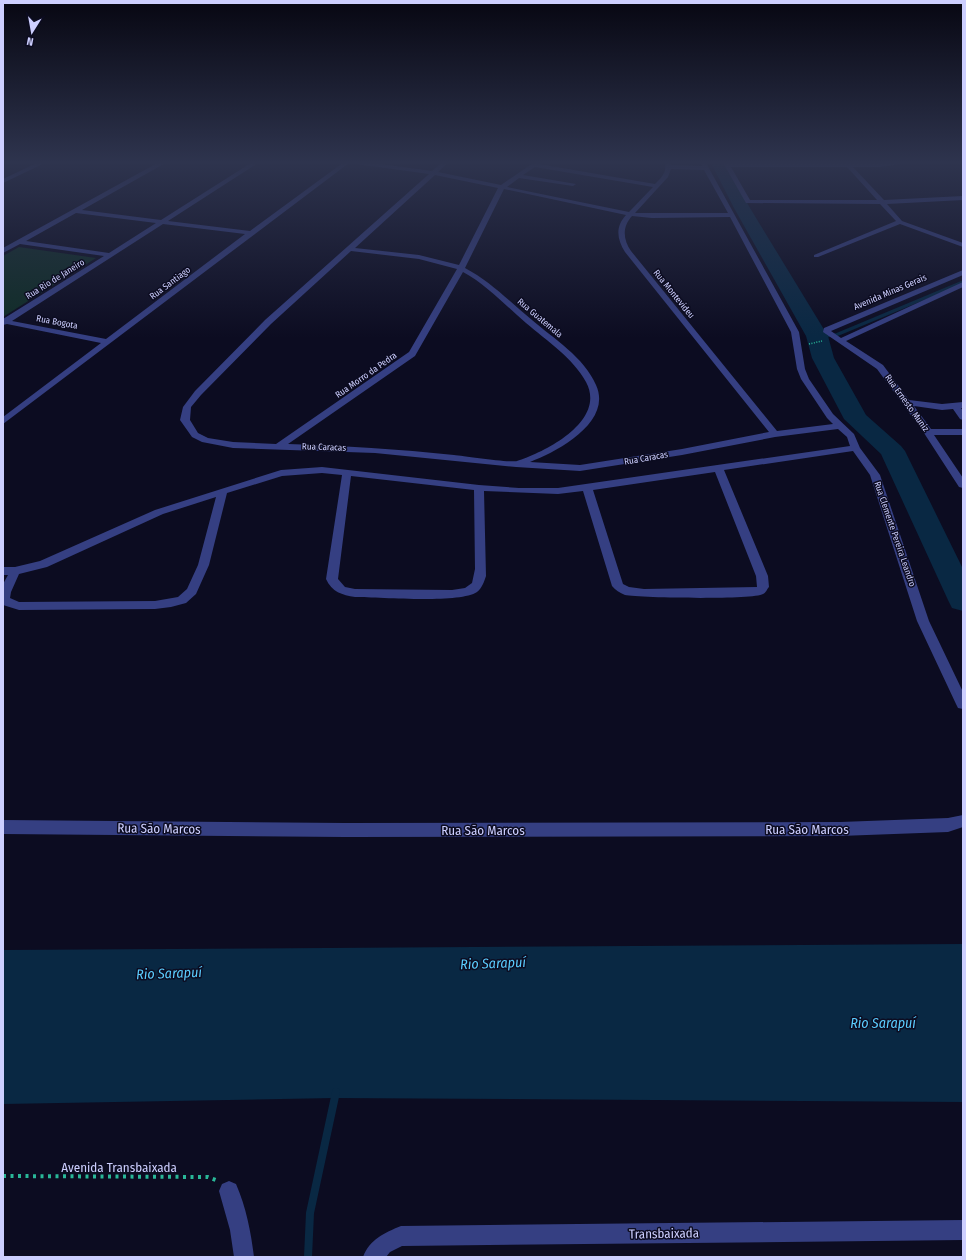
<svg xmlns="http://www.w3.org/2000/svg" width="966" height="1260" font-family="'Fira Sans Condensed',sans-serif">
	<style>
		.green { fill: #0f2c26 }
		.water { fill: #092843 }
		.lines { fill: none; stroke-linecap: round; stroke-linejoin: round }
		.stream-far1 { stroke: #092843; stroke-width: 3.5 }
		.stream { stroke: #092843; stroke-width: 8 }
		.river { fill: #092843; fill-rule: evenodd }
		.path-far1 { stroke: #29b798; stroke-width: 1.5; stroke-dasharray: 1 1.5; stroke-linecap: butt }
		.path { stroke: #29b798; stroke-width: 4; stroke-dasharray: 3 4.5; stroke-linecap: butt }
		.minor { fill: #353f82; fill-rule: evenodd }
		.labels { text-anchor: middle; stroke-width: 3; stroke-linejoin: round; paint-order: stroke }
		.far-street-label { font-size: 9px; fill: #cdcfff; stroke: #0c0c21 }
		.near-street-label { font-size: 13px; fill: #cdcfff; stroke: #0c0c21 }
		.near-water-label { font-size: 14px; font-style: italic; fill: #5bcdff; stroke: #0c0c21 }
	</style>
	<rect width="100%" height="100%" fill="#0c0c21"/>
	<polygon class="green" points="19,247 96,258 3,317 3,256"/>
	<polygon class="water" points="963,944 963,1102 334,1098 3,1104 3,950"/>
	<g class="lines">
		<polyline class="stream-far1" points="817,336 836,335 963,282"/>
		<polyline class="stream" points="308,1257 310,1213 336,1092"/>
		<polygon class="river" points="710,161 724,161 750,208 828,336 834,358 866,415 901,446 905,451 963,569 963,611 952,608 948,600 881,454 844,419 812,358 806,336 734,208"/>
		<polyline class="path-far1" points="809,344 822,341"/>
		<polyline class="path" points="3,1176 208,1177 216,1180"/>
		<g class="minor">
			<polygon points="41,161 49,161 3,183 3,179"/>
			<path d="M161,161H169L82,210L161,220L254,161H261L168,221L250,231L344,162L342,161H359L432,171L443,161H450L438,172L501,185L536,161H543L539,164L655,184C662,177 668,171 664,161H670L671,165L702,166L699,161H705L799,332L805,369L809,379L833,414L854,434L860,448L880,475L929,621L963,692V709L958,708L956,704L917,621L870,475L853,451L724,470L768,576L769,587C767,589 766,593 763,594C753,600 639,598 625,595C620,593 615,590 612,586L583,491L558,494L484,491L486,576C484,582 482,588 477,592C459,604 379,597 355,597C342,595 332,592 326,579L342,475L322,473L282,476L227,493L209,565L196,594L186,603L171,607L155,609L19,610L3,605V584L8,575H3V567H15L40,561L155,510L281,470L322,467L479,485L519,488H558L850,446L847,437L838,429L775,437L682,455L580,471L516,467L375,453L233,448L202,442L192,437L180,420L183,407L195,391L265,320L429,174L349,163L3,424V417L101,343L7,324L3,325V319L104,256L20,244L3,253V248ZM535,167L653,187L629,212L507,187L519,178L573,186L576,184L523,175ZM671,169L704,170L728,213H635L668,177ZM435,175L498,188L459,265L419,255L355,248ZM504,189L626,215C615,227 617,239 625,252L769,432L682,449L580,465L530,462C557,452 613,422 596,385C584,357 554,339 532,320C510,302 490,281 465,268ZM76,213L156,223L109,253L26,241ZM632,216L652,218L730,217L791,332L797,369L801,379L827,418L833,424L777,431L631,251C623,239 622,227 632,216ZM163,224L245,234L106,339L12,321ZM351,251L419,259L457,269L409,352L276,444L233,442L208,438L198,433L190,420L191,407L201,395L271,324ZM463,272C487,285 506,306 526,323C547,341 573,358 586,382C607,421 545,452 517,461C510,463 464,456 454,455C399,449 344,446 288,444L415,356ZM715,472L756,576L757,587L644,589L629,587L623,584L593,490ZM351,476L474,490L475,569L472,583L465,588L452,590L355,589L345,587L338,579ZM216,497L198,565L187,589L178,597L155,601L19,602L10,598L11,592L19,574L47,567L163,514Z"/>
			<path d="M722,161H728L729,163H845L847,161L850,163L919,161L880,167H853L884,200L963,196V200L887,204L902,221L963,243V247L900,224L818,257H814V255L896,221L880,204L746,203ZM731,167H847L877,200H750Z"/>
			<polygon points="963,270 963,275 831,331 841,338 963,282 963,287 846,341 883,365 909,400 942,404 963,402 963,408 961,408 963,411 963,420 960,419 953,409 942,410 914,406 931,429 963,429 963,435 934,435 963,478 963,488 959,487 924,433 877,369 823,332 824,328"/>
			<polygon points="963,815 963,827 948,832 840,836 345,837 3,834 3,820 345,823 840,822 948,818"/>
			<path d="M229,1181L236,1184C246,1207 251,1232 254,1257H234L230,1230L219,1191L222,1184Z"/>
			<path d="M963,1220V1240L402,1246L390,1252L386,1257H363C370,1239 384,1233 401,1226Z"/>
		</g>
	</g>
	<linearGradient id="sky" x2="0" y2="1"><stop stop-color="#070712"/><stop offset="0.48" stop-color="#2e344e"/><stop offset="1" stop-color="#2e344e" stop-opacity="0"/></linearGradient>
	<rect width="966" height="338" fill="url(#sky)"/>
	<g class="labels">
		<g class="far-street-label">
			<text transform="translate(55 279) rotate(-32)" y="3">Rua Rio de Janeiro</text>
			<text transform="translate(170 283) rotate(-37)" y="3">Rua Santiago</text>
			<text transform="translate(890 292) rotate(-23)" y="3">Avenida Minas Gerais</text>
			<text transform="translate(674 294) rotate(51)" y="3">Rua Montevideu</text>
			<text transform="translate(540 318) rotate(40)" y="3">Rua Guatemala</text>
			<text transform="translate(57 322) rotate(11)" y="3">Rua Bogota</text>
			<text transform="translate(366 375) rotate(-35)" y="3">Rua Morro da Pedra</text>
			<text transform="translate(907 403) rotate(54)" y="3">Rua Ernesto Muniz</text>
			<text transform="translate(324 447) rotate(2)" y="3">Rua Caracas</text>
			<text transform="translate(646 458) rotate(-10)" y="3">Rua Caracas</text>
			<text transform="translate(895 534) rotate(71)" y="3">Rua Clemente Pereira Leandro</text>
		</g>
		<g class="near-street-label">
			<text transform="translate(159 828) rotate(1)" y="5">Rua Sāo Marcos</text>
			<text x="807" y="834">Rua Sāo Marcos</text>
			<text x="483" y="835">Rua Sāo Marcos</text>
			<text x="119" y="1172">Avenida Transbaixada</text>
			<text transform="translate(664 1233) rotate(-1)" y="5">Transbaixada</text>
		</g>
		<g class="near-water-label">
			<text transform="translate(493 963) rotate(-2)" y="5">Rio Sarapuí</text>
			<text transform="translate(169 973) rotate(-2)" y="5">Rio Sarapuí</text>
			<text x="883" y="1028">Rio Sarapuí</text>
		</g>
	</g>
	<rect width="966" height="1260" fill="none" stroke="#cdcfff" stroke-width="8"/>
	<g transform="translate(32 32) rotate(191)" stroke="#0c0c21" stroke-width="3" paint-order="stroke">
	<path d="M0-3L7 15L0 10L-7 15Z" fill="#cdcfff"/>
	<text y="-6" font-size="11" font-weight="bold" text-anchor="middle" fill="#cdcfff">N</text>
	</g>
</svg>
